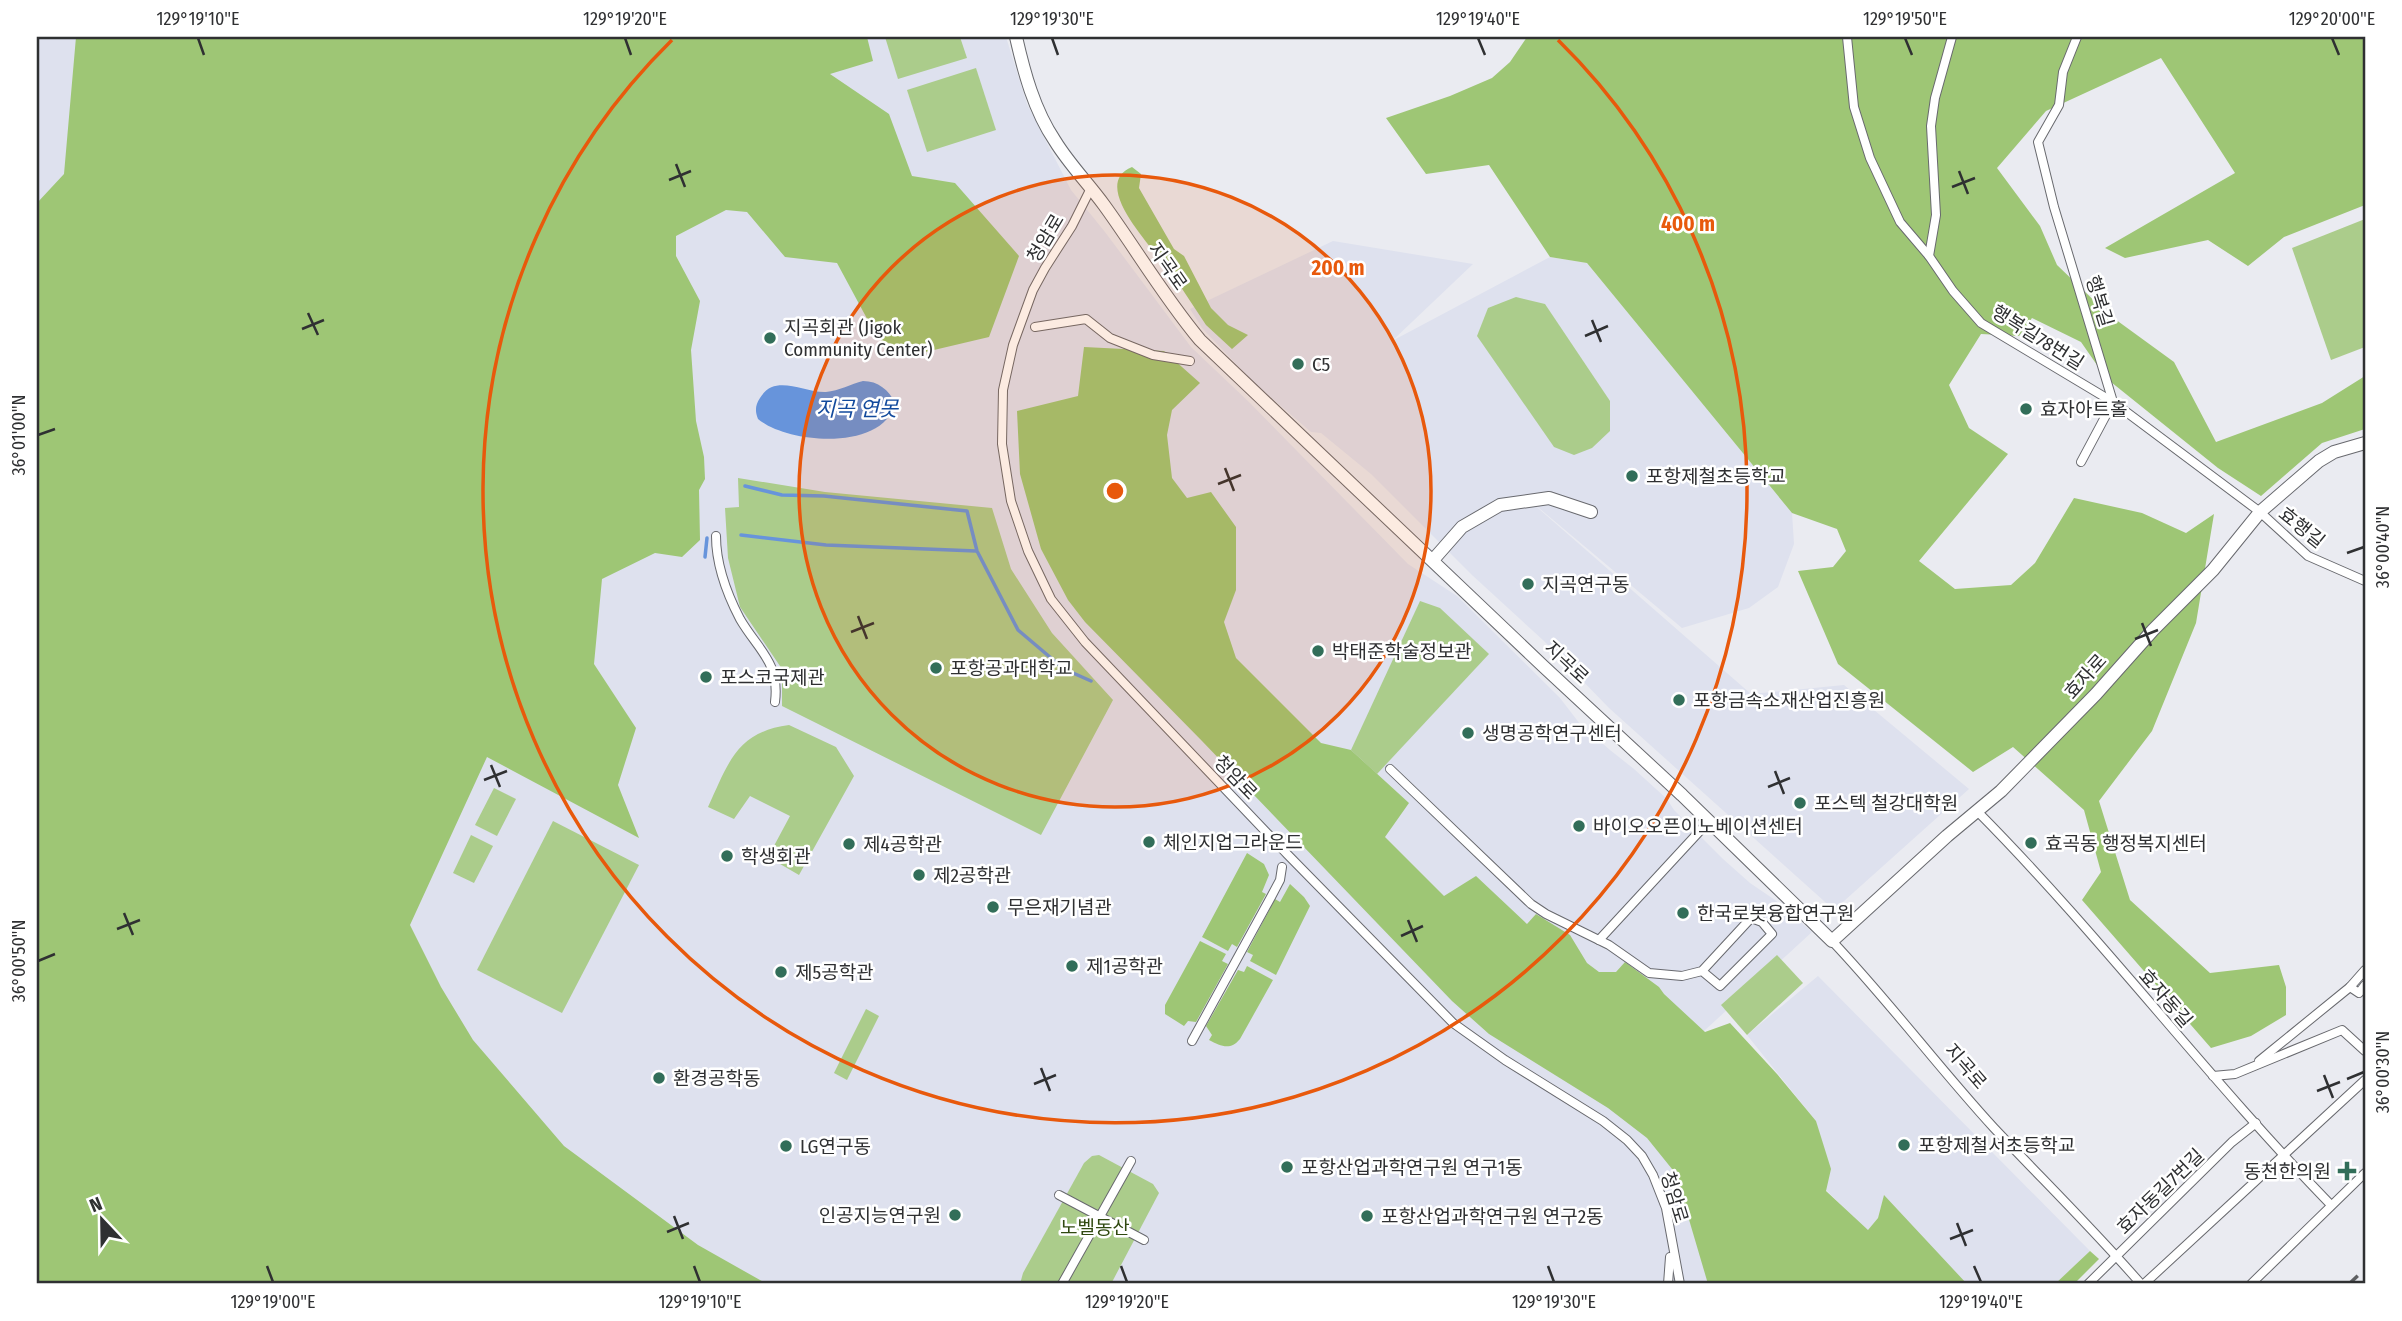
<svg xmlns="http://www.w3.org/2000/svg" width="2402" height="1321" font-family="'Fira Sans Condensed','Noto Sans KR',sans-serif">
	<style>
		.built { fill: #dee1ee }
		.green { fill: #abcc8b }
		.forest { fill: #9ec675 }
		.water { fill: #6794db }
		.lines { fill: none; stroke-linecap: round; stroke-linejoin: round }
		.stream { stroke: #6794db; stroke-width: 3.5 }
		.street-casing { stroke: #68696e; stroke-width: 10 }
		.secondary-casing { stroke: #68696e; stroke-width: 14 }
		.street { stroke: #fff; stroke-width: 8 }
		.secondary { stroke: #fff; stroke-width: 12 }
		.rail { stroke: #5e5f62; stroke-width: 3.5; stroke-dasharray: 12 12; stroke-linecap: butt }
		.ticks { fill: none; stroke: #2f3032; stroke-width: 2.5 }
		.ring { fill: none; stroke: #e8590c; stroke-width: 3.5 }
		.poi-dot { fill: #326e59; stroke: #fff; stroke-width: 2.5 }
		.labels { text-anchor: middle; stroke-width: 5; stroke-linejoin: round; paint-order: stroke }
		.street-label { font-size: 19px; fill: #2f3032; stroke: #fff }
		.poi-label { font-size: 19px; fill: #2f3032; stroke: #fff; text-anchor: start }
		.park-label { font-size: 19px; fill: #304910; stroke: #fff }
		.water-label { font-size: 21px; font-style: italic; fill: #124a9d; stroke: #fff }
		.centre { fill: #e8590c; stroke: #fff; stroke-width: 3.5 }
		.ring-label { font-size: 21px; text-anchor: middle; font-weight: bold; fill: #e8590c; stroke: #fff; stroke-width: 5; stroke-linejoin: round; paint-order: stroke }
		.neatline { fill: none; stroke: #2f3032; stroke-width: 2.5 }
		.ticks-label { font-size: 18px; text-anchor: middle; fill: #2f3032 }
	</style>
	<rect width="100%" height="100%" fill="#eaebf1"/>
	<g class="built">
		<polygon points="37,37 1006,37 1027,104 1071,190 1105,232 1191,347 1250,403 1408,564 1457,596 1560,698 1580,724 1610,750 1634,769 1667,799 1674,810 1723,859 1750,883 1775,900 1812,932 1680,1053 1822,1284 614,1284 37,376"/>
		<polygon points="1333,241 1473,264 1392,341 1550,257 1587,263 1792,513 1794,544 1778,587 1749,608 1682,628 1515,488 1751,694 1844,685 1969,789 1834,910 1609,708 1544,641 1472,575 1371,474 1321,433 1311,432 1251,380 1202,328 1190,309"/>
		<polygon points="1818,976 2090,1251 2055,1284 1966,1284 1884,1196 1878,1218 1868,1231 1826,1190 1816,1121 1747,1035"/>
	</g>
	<g class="green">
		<polygon points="885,37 960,37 967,58 898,79"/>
		<polygon points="976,68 996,130 927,152 907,90"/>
		<polygon points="2365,219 2365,347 2331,360 2292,248"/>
		<polygon points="1516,297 1545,304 1610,401 1610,431 1592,448 1574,455 1554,447 1477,336 1488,308"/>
		<polygon points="738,478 825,492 992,508 1011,569 1052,633 1113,700 1041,835 782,706 782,669 740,607 728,558 725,508 739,507"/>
		<polygon points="1420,601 1440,608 1489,654 1377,774 1351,750"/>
		<path d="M789,725L836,747L854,776L799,875L768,857L790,816L750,796L734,819L708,807C728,764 736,732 789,725Z"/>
		<polygon points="494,788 516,799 497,836 475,825"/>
		<polygon points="553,821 639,865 562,1013 477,970"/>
		<polygon points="471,835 493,846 474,883 453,873"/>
		<polygon points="1777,955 1803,983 1747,1035 1721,1005"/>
		<polygon points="866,1009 879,1016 847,1080 834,1073"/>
		<polygon points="1099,1155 1153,1184 1159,1193 1111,1284 1020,1284 1023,1273 1084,1163 1092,1156"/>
	</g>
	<g class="forest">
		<polygon points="76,37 867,37 873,61 830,74 889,114 912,176 955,183 1019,256 989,337 917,354 878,339 837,263 785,257 747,212 726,210 676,236 676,256 700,301 691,350 696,421 704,457 705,479 699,490 700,540 682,557 655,553 602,579 594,664 636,728 618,785 639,838 487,757 410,925 441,987 473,1040 564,1146 698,1245 767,1284 37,1284 37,203 64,174"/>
		<polygon points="1527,37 2365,37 2365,205 2284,237 2248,266 2208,240 2125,258 2105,248 2235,173 2161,58 2046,111 1997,168 2040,226 2057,265 2108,314 2174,362 2216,442 2322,403 2365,376 2365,429 2322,443 2261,496 2218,468 2106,378 2081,342 2032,318 2019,336 1981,334 1949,385 1969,428 2008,454 1919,561 1955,589 2011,585 2035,563 2074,498 2142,513 2186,533 2214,514 2196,623 2152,731 2099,801 2130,900 2210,973 2279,965 2286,987 2286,1015 2251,1036 2211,1048 2082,900 2101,872 2084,810 2013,747 1973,772 1838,664 1798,571 1833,567 1846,551 1837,529 1792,513 1587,263 1550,257 1489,165 1426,174 1386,118 1450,96 1492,78 1510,62"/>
		<path d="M1132,167L1141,174L1139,188L1174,249L1184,256L1211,308L1228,325L1248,335L1232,349L1206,325L1163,260L1156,255C1142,235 1093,183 1132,167Z"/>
		<polygon points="1084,347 1164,351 1200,383 1172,410 1167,435 1172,478 1187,498 1211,492 1236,527 1236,590 1224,622 1236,658 1321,743 1351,750 1409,803 1385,837 1444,896 1476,876 1527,924 1536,914 1570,935 1587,963 1599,972 1616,972 1625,962 1659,987 1664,994 1705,1032 1730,1023 1777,1074 1816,1121 1831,1169 1826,1191 1868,1230 1878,1218 1884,1195 1967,1284 1708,1284 1685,1206 1672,1169 1647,1138 1608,1108 1489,1034 1452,1001 1202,741 1085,622 1068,600 1041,549 1020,474 1017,411 1078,396"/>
		<polygon points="1247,853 1264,864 1269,875 1262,892 1266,894 1237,947 1232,944 1228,951 1202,937"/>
		<polygon points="1290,884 1304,897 1310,906 1276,975 1250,961 1253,955 1247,952 1275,899 1280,902"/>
		<polygon points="1200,941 1226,954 1222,961 1228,964 1196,1022 1188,1021 1184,1026 1165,1014 1165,1005"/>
		<path d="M1247,966L1273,980L1240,1039C1230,1051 1221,1046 1209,1040L1212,1035L1206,1026L1238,970L1244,972Z"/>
		<polygon points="2090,1251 2099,1259 2074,1284 2055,1284"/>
	</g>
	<path class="water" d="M863,381C878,381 889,390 895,403C884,452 787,444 758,419C755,412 755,405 760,398C775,373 803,393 826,392C839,391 851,384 863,381Z"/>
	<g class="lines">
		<g class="stream">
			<polyline points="745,486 782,495 824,496 967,511 977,551 1018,630 1064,669 1091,681"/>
			<polyline points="741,535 826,545 976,551"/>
			<polyline points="705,557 707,538"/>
		</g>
		<defs>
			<g id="street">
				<polyline points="1847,37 1854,107 1870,158 1900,222 1929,256"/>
				<polyline points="1952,37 1935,98 1931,126 1936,215 1929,256 1953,291 1981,323 2113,402 2081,462"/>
				<polyline points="2077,37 2063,72 2059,105 2038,142 2054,207 2113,402 2260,512 2308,556 2365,581"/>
				<polyline points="1090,190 1072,226 1045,268 1033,290 1013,345 1003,390 1002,444 1011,501 1028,551 1051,599 1085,642 1288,855 1453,1023 1505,1060 1603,1121 1627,1140 1642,1156 1653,1175 1666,1208 1680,1284"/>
				<polyline points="1035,327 1086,319 1110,338 1153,355 1190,361"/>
				<path d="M716,536C716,563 727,594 740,619C758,650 780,662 775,702"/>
				<polyline points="1390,769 1531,904 1546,914 1609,945 1649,973 1682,976 1702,971 1720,986 1772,934 1762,922 1751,918 1702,971"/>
				<path d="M1977,811C2102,937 2208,1079 2331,1205"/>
				<polyline points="1599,940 1709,821"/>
				<path d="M1832,941C1889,1001 1938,1067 1994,1128C2043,1180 2094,1230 2141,1284"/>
				<polyline points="2350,987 2359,993 2365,985"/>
				<polyline points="1192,1041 1271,897 1280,880 1282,867"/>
				<polyline points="2259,1061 2350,987 2365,970"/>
				<polyline points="2213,1076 2235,1074 2342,1030 2365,1051"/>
				<polyline points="1059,1195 1144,1240"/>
				<polyline points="1062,1284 1131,1161"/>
				<polyline points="1668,1284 1670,1257"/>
				<polyline points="2088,1284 2232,1142 2256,1123"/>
				<polyline points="2144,1284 2365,1080"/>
				<polyline points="2251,1284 2365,1173"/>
			</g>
			<g id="secondary">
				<path d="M1016,37C1024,72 1034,110 1055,141C1069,164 1088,183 1104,205C1136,249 1164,297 1200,340L1543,666L1682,795L1832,941L1947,836L2001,791L2096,694L2153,630L2213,570L2260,512L2319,461L2334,452L2365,443"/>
				<polyline points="1433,560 1462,527 1500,505 1549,498 1591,512"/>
			</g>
		</defs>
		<use href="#street" class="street-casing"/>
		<use href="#secondary" class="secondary-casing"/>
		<use href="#street" class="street"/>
		<use href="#secondary" class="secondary"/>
		<polyline class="rail" points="2349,1284 2365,1269"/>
	</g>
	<path class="ticks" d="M198,38L204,55M625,38L631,55M1052,38L1058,55M1478,38L1485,55M1905,38L1912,55M2332,38L2339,55M676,164L685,187M1959,171L1968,194M669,180L691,171M1952,187L1975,178M308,313L318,335M1592,320L1601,342M302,329L324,320M1585,336L1608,326M38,435L55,429M1225,468L1234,491M1218,484L1241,475M2347,553L2364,547M858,616L867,639M2142,623L2151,646M851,632L874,623M2135,639L2158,630M491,765L500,787M1775,771L1784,794M484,780L507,771M1768,787L1790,778M124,913L133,935M1408,920L1417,942M117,929L140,920M1401,936L1423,926M38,961L55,954M1041,1068L1050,1091M2324,1075L2333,1098M2347,1079L2364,1072M1034,1084L1056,1075M2317,1091L2340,1082M674,1216L683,1239M1957,1223L1966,1246M667,1232L689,1223M1950,1239L1973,1230M267,1266L273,1282M694,1266L700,1282M1121,1266L1127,1282M1548,1266L1554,1282M1974,1266L1981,1282"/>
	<circle cx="1115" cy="491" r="316" fill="#e8590c" fill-opacity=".12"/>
	<g class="ring">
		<circle cx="1115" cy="491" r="316"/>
		<path d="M1558 40A632 632 0 1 1 672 40"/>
	</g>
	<g class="poi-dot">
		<circle cx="770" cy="338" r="7"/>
		<circle cx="1298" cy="364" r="7"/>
		<circle cx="2026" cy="409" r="7"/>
		<circle cx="1632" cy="476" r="7"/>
		<circle cx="1528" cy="584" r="7"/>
		<circle cx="1318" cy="651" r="7"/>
		<circle cx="936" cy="668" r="7"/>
		<circle cx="706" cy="677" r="7"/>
		<circle cx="1679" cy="700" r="7"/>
		<circle cx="1468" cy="733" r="7"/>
		<circle cx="1800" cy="803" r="7"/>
		<circle cx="1579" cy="826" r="7"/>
		<circle cx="1149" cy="842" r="7"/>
		<circle cx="2031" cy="843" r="7"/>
		<circle cx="849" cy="844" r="7"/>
		<circle cx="727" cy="856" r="7"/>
		<circle cx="919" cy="875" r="7"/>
		<circle cx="993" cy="907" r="7"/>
		<circle cx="1683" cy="913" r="7"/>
		<circle cx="1072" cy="966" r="7"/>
		<circle cx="781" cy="972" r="7"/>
		<circle cx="659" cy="1078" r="7"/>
		<circle cx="1904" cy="1145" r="7"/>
		<circle cx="786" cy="1146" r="7"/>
		<circle cx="1287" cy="1167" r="7"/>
		<path d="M2343.5 1160.5h7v7h7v7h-7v7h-7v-7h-7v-7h7z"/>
		<circle cx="955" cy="1215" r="7"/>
		<circle cx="1367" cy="1216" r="7"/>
	</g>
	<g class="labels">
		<g class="street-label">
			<text transform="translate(1045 238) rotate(-59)" y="7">청암로</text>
			<text transform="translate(1168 266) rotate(55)" y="7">지곡로</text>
			<text transform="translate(2100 301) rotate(73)" y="7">행복길</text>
			<text transform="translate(2038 337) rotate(32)" y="7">행복길78번길</text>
			<text transform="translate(2302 527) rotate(39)" y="7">효행길</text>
			<text transform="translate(1567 662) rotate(43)" y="7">지곡로</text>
			<text transform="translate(2085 676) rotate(-48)" y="7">효자로</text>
			<text transform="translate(1236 777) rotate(46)" y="7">청암로</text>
			<text transform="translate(2166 998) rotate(49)" y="7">효자동길</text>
			<text transform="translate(1966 1066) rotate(49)" y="7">지곡로</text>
			<text transform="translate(2160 1191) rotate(-44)" y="7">효자동길7번길</text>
			<text transform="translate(1675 1197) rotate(73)" y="7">청암로</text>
		</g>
		<g class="poi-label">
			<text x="784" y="334">지곡회관 (Jigok<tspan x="784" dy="22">Community Center)</tspan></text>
			<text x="1312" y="371">C5</text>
			<text x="2040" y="416">효자아트홀</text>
			<text x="1646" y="483">포항제철초등학교</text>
			<text x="1542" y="591">지곡연구동</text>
			<text x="1332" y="658">박태준학술정보관</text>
			<text x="950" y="675">포항공과대학교</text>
			<text x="720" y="684">포스코국제관</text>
			<text x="1693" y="707">포항금속소재산업진흥원</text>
			<text x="1482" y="740">생명공학연구센터</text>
			<text x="1814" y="810">포스텍 철강대학원</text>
			<text x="1593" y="833">바이오오픈이노베이션센터</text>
			<text x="1163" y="849">체인지업그라운드</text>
			<text x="2045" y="850">효곡동 행정복지센터</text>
			<text x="863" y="851">제4공학관</text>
			<text x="741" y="863">학생회관</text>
			<text x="933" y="882">제2공학관</text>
			<text x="1007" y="914">무은재기념관</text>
			<text x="1697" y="920">한국로봇융합연구원</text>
			<text x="1086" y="973">제1공학관</text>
			<text x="795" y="979">제5공학관</text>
			<text x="673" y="1085">환경공학동</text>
			<text x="1918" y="1152">포항제철서초등학교</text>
			<text x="800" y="1153">LG연구동</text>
			<text x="1301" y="1174">포항산업과학연구원 연구1동</text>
			<text x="2331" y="1178" text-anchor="end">동천한의원</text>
			<text x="941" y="1222" text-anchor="end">인공지능연구원</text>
			<text x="1381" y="1223">포항산업과학연구원 연구2동</text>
		</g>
		<g class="park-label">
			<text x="1095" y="1234">노벨동산</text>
		</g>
		<g class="water-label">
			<text x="857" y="416">지곡 연못</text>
		</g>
	</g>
	<circle cx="1115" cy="491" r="10" class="centre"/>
	<g class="ring-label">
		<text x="1688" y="231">400 m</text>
		<text x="1338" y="275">200 m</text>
	</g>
	<rect width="2402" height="1321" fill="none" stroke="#ffffff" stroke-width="77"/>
	<g transform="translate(102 1220) rotate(338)" stroke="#ffffff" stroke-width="5" paint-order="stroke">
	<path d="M0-5L12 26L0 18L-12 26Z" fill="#2f3032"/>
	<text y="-10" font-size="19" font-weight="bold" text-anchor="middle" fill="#2f3032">N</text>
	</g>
	<rect x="38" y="38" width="2326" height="1244" class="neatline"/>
	<g class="ticks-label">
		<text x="198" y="25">129°19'10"E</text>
		<text x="625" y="25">129°19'20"E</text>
		<text x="1052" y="25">129°19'30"E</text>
		<text x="1478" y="25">129°19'40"E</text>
		<text x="1905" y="25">129°19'50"E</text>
		<text x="2332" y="25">129°20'00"E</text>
		<text transform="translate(19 435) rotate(-90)" y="6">36°01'00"N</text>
		<text transform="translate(2383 547) rotate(-90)" y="6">36°00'40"N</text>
		<text transform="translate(19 961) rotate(-90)" y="6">36°00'50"N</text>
		<text transform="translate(2383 1072) rotate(-90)" y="6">36°00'30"N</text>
		<text x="273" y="1308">129°19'00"E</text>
		<text x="700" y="1308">129°19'10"E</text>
		<text x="1127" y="1308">129°19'20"E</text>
		<text x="1554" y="1308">129°19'30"E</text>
		<text x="1981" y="1308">129°19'40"E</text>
	</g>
</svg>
